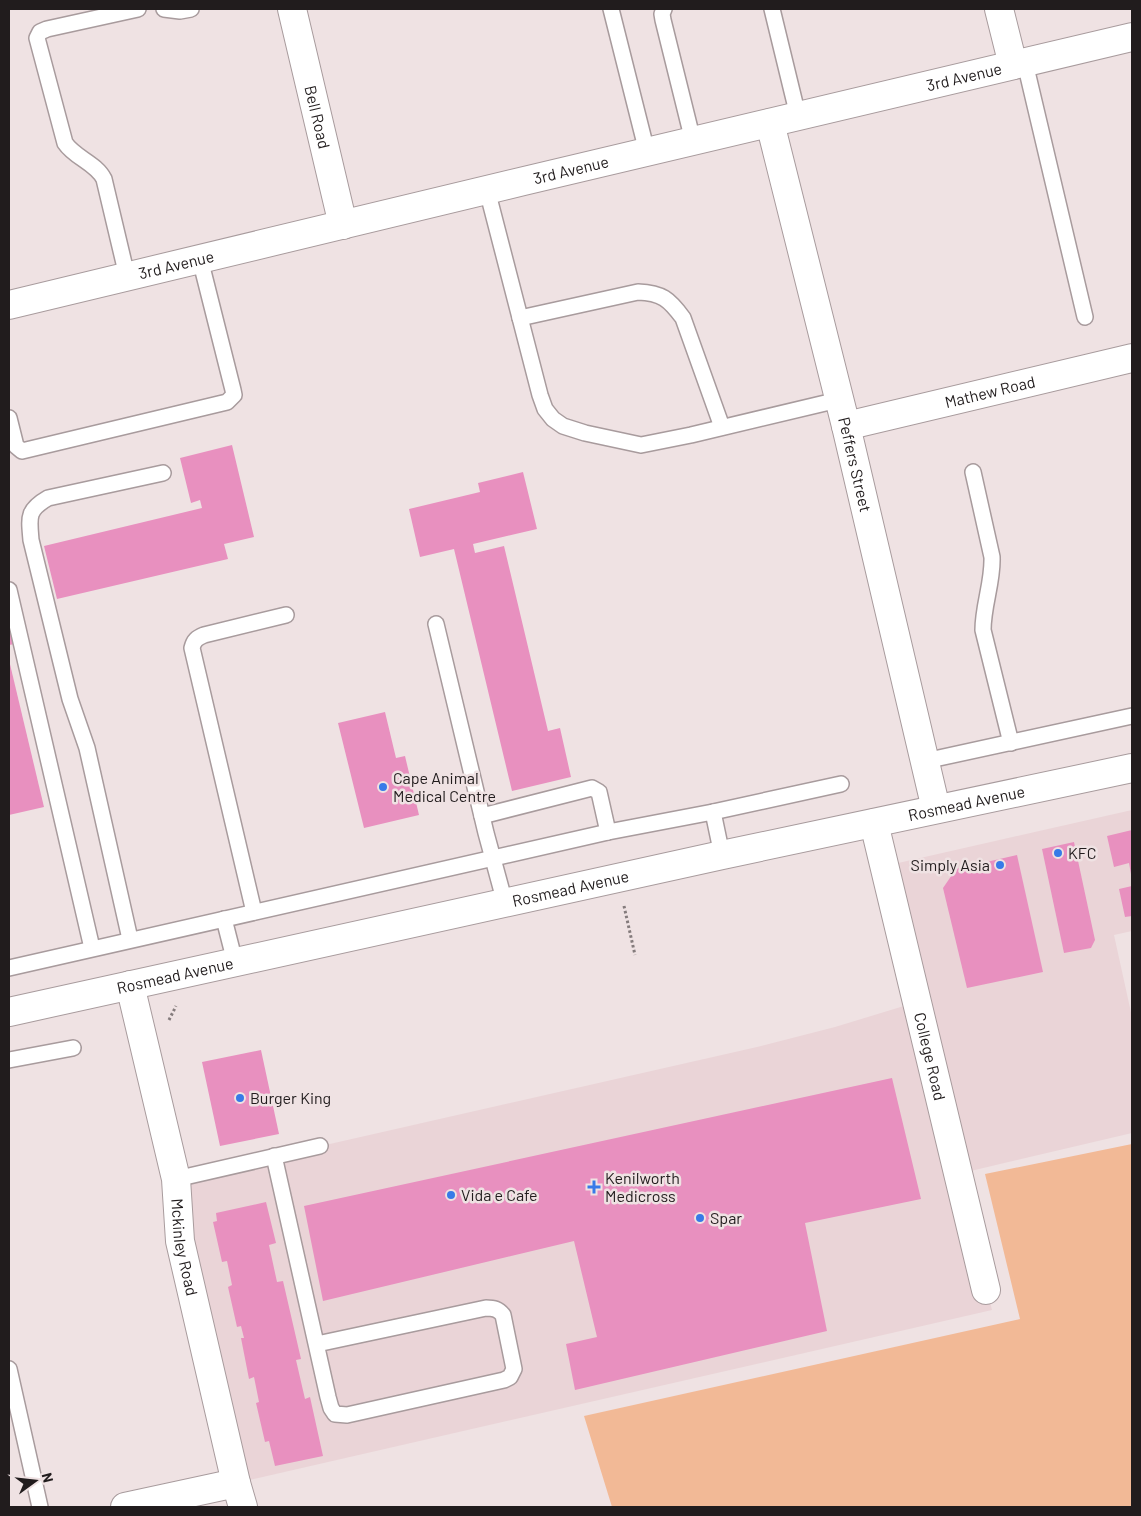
<svg xmlns="http://www.w3.org/2000/svg" width="1141" height="1516" font-family="Barlow,sans-serif">
	<style>
		.built { fill: #ead4d7 }
		.green { fill: #f2b996 }
		.building { fill: #e890bf }
		.lines { fill: none; stroke-linecap: round; stroke-linejoin: round }
		.service-casing { stroke: #a89b9d; stroke-width: 18 }
		.minor-casing { stroke: #a89b9d; stroke-width: 30 }
		.secondary-casing { stroke: #a89b9d; stroke-width: 30 }
		.path { stroke: #847b7c; stroke-width: 3; stroke-dasharray: 2.5 2.5; stroke-linecap: butt }
		.service { stroke: #fff; stroke-width: 15 }
		.minor { stroke: #fff; stroke-width: 28 }
		.secondary { stroke: #fff; stroke-width: 28 }
		.poi-dot { fill: #377ae8; stroke: #efe2e3; stroke-width: 2 }
		.labels { text-anchor: middle; stroke-width: 5; stroke-linejoin: round; paint-order: stroke }
		.street-label { font-size: 16px; fill: #211c1d; stroke: #efe2e3 }
		.poi-label { font-size: 16px; fill: #211c1d; stroke: #efe2e3; text-anchor: start }
	</style>
	<rect width="100%" height="100%" fill="#efe2e3"/>
	<polygon class="built" points="1132,810 1132,931 1114,935 1132,1017 1132,1133 958,1174 992,1310 236,1483 176,1179 757,1047 835,1027 917,1002 885,866"/>
	<polygon class="green" points="1132,1144 1132,1507 612,1507 584,1416 1020,1319 985,1174"/>
	<g class="building">
		<polygon points="232,445 254,537 224,544 228,559 57,599 44,546 202,508 200,500 191,503 180,458"/>
		<polygon points="523,472 537,529 473,544 475,553 504,546 548,731 560,728 571,777 512,791 454,549 420,557 409,509 480,492 478,483"/>
		<polygon points="9,620 15,644 9,645"/>
		<polygon points="9,660 44,807 9,815"/>
		<polygon points="385,712 396,758 405,756 419,815 364,828 338,723"/>
		<polygon points="1132,830 1132,874 1131,874 1129,863 1114,867 1107,836"/>
		<polygon points="1074,842 1095,940 1091,948 1064,953 1042,849"/>
		<polygon points="1017,855 1043,972 967,988 943,888 956,869"/>
		<polygon points="1132,886 1132,916 1125,917 1119,889"/>
		<polygon points="261,1050 279,1134 220,1146 202,1062"/>
		<polygon points="892,1078 921,1199 805,1223 827,1331 575,1390 566,1344 597,1337 574,1241 323,1301 304,1206"/>
		<polygon points="266,1202 276,1243 269,1245 277,1282 283,1281 301,1359 296,1360 305,1399 310,1397 323,1456 275,1466 269,1441 265,1442 256,1403 259,1402 254,1377 249,1379 241,1338 244,1338 241,1326 237,1327 228,1287 232,1285 227,1261 222,1262 213,1222 217,1221 216,1213"/>
	</g>
	<g class="lines">
		<defs>
			<g id="service">
				<polyline points="164,9 180,11 191,9"/>
				<polyline points="611,9 647,152"/>
				<polyline points="664,9 662,14 663,20 693,141"/>
				<polyline points="772,9 798,116"/>
				<polyline points="1025,63 1085,317"/>
				<polyline points="487,190 540,395 545,409 553,419 563,426 585,433 641,445 691,435 838,400"/>
				<path d="M127,276L104,179C96,163 75,158 65,143L37,38L40,32L47,29L138,9"/>
				<path d="M520,318L638,292C662,293 669,299 683,318L722,427"/>
				<polyline points="9,418 16,446 22,451 227,402 234,395 233,390 200,259"/>
				<path d="M973,472L992,557C993,582 983,605 983,630L1011,743"/>
				<polyline points="9,590 92,948"/>
				<polyline points="436,624 486,833 505,903"/>
				<polyline points="925,761 1132,716"/>
				<polyline points="713,812 722,855"/>
				<polyline points="482,816 592,788 599,792 608,832"/>
				<path d="M254,912L192,648C194,640 197,638 204,635L286,615"/>
				<polyline points="224,919 235,962"/>
				<path d="M130,939L87,748L70,699L31,540C29,517 27,510 48,498L163,473"/>
				<polyline points="9,968 608,832 713,812 841,784"/>
				<polyline points="9,1060 73,1048"/>
				<path d="M274,1156L328,1397L331,1408L335,1414L347,1415L504,1380L510,1377L514,1369L503,1315C498,1309 494,1308 486,1308L317,1344"/>
				<polyline points="176,1179 320,1146"/>
				<polyline points="9,1369 40,1507"/>
			</g>
			<g id="minor">
				<path id="s1" d="M292,9L343,225"/>
				<polyline points="999,9 1013,65"/>
				<path id="s2" d="M770,123L846,426L936,809"/>
				<path id="s3" d="M9,305L524,181L1132,37"/>
				<path id="s4" d="M846,426L1132,358"/>
				<path id="s5" d="M874,823L986,1290"/>
				<path id="s6" d="M130,985L176,1179L180,1241L236,1483L243,1507"/>
				<polyline points="125,1507 236,1483"/>
			</g>
			<g id="secondary">
				<path id="s7" d="M9,1012L722,855L1132,768"/>
			</g>
		</defs>
		<use href="#service" class="service-casing"/>
		<use href="#minor" class="minor-casing"/>
		<use href="#secondary" class="secondary-casing"/>
		<g class="path">
			<polyline points="624,906 635,955"/>
			<polyline points="169,1020 176,1006"/>
		</g>
		<use href="#service" class="service"/>
		<use href="#minor" class="minor"/>
		<use href="#secondary" class="secondary"/>
	</g>
	<g class="poi-dot">
		<circle cx="383" cy="787" r="5"/>
		<circle cx="1058" cy="853" r="5"/>
		<circle cx="1000" cy="865" r="5"/>
		<circle cx="240" cy="1098" r="5"/>
		<path d="M591.5 1179.5h5v5h5v5h-5v5h-5v-5h-5v-5h5z"/>
		<circle cx="451" cy="1195" r="5"/>
		<circle cx="700" cy="1218" r="5"/>
	</g>
	<g class="labels">
		<g class="street-label">
			<text dy="6" stroke="none"><textPath href="#s3" startOffset="982">3rd Avenue</textPath></text>
			<text dy="6" stroke="none"><textPath href="#s1" startOffset="111">Bell Road</textPath></text>
			<text dy="6" stroke="none"><textPath href="#s3" startOffset="578">3rd Avenue</textPath></text>
			<text dy="6" stroke="none"><textPath href="#s3" startOffset="172">3rd Avenue</textPath></text>
			<text dy="6" stroke="none"><textPath href="#s4" startOffset="148">Mathew Road</textPath></text>
			<text dy="6" stroke="none"><textPath href="#s2" startOffset="352">Peffers Street</textPath></text>
			<text dy="6" stroke="none"><textPath href="#s7" startOffset="980">Rosmead Avenue</textPath></text>
			<text dy="6" stroke="none"><textPath href="#s7" startOffset="575">Rosmead Avenue</textPath></text>
			<text dy="6" stroke="none"><textPath href="#s7" startOffset="170">Rosmead Avenue</textPath></text>
			<text dy="6" stroke="none"><textPath href="#s5" startOffset="240">College Road</textPath></text>
			<text dy="6" stroke="none"><textPath href="#s6" startOffset="268">Mckinley Road</textPath></text>
		</g>
		<g class="poi-label">
			<text x="393" y="784">Cape Animal<tspan x="393" dy="18">Medical Centre</tspan></text>
			<text x="1068" y="859">KFC</text>
			<text x="990" y="871" text-anchor="end">Simply Asia</text>
			<text x="250" y="1104">Burger King</text>
			<text x="605" y="1184">Kenilworth<tspan x="605" dy="18">Medicross</tspan></text>
			<text x="461" y="1201">Vida e Cafe</text>
			<text x="710" y="1224">Spar</text>
		</g>
	</g>
	<rect width="1141" height="1516" fill="none" stroke="#211c1d" stroke-width="20"/>
	<g transform="translate(35 1481) rotate(75)" stroke="#efe2e3" stroke-width="4" paint-order="stroke">
	<path d="M0-4L9 19L0 12L-9 19Z" fill="#211c1d"/>
	<text y="-8" font-size="14" font-weight="bold" text-anchor="middle" fill="#211c1d">N</text>
	</g>
</svg>
